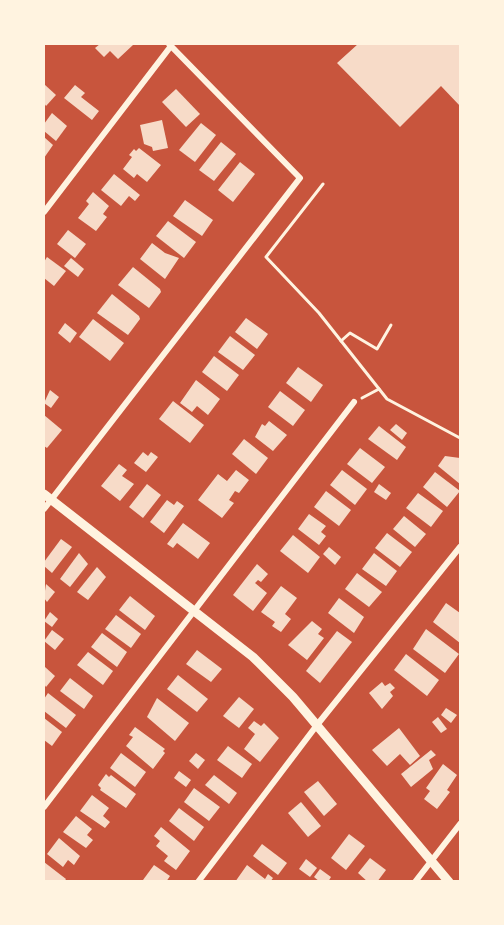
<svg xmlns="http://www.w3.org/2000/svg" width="504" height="925" font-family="'Asap Condensed',sans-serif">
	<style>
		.building { fill: #f7dbc8 }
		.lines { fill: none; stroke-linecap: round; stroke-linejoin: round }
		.path { stroke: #fff3e0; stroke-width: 3 }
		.minor { stroke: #fff3e0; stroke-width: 6 }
		.tertiary { stroke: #fff3e0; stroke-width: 9 }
	</style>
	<rect width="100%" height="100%" fill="#c8553d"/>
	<g class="building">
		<polygon points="100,44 132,44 133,45 118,59 110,51 104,57 95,48"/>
		<polygon points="358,44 460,44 460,106 441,86 400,127 337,63"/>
		<polygon points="44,84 56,95 46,106 44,103"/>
		<polygon points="75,85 85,93 81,97 99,111 92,120 64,98"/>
		<polygon points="176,89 200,114 186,127 162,102"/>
		<polygon points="52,113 67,126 56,141 44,131 44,124"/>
		<polygon points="162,120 168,148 153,151 152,147 144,144 140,125"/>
		<polygon points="201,123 216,135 195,162 179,150"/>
		<polygon points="44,137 53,145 44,158"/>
		<polygon points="221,142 236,154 214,181 199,170"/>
		<polygon points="139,148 161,165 147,182 137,174 134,178 123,169 132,157 129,155 134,149 136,151"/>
		<polygon points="240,162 255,174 233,202 218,190"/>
		<polygon points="114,174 140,195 135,201 129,196 121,206 101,190"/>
		<polygon points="93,192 109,206 103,214 107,217 96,231 78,218 89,204 86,201"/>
		<polygon points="185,200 213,220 202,236 173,216"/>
		<polygon points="168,221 196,242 184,258 156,236"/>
		<polygon points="68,230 86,244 75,258 57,244"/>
		<polygon points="152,243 165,253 179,258 165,279 140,259"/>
		<polygon points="47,257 66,271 54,286 44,278 44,262"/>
		<polygon points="71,258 84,269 78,277 64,266"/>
		<polygon points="133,267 160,289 161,292 149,308 118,285"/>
		<polygon points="112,294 139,316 140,319 128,335 97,313"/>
		<polygon points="246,318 268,334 257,349 235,332"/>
		<polygon points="93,319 124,343 110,361 79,337"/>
		<polygon points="65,323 77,333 70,343 58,333"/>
		<polygon points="230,336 255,355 243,370 218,352"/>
		<polygon points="214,356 239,375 227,391 202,372"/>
		<polygon points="298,367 323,385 311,402 286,383"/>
		<polygon points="196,380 220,399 208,415 197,406 192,412 180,403"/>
		<polygon points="50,390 59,397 51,408 44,403"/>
		<polygon points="280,391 305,410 293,426 268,407"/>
		<polygon points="173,401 204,425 190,443 159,419"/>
		<polygon points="44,415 62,430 47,448 44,446"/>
		<polygon points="269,421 287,435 273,451 255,437 262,424 265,426"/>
		<polygon points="396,424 407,433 402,440 390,430"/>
		<polygon points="379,426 406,447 397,460 368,439"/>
		<polygon points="244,439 268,458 256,474 232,454"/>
		<polygon points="360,448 385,467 372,483 347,464"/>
		<polygon points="143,452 148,456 151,452 158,457 146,472 134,463"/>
		<polygon points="445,456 460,458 460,484 438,466"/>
		<polygon points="119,464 127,470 122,476 134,484 120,501 101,486"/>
		<polygon points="236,470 249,480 239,493 235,491 229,500 234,503 222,518 198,500 218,474 227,481"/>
		<polygon points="342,470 367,489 355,505 330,485"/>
		<polygon points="435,472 460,491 447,507 423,487"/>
		<polygon points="147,484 161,495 143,518 129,507"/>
		<polygon points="379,484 391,493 386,500 374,492"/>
		<polygon points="326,491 351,510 339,526 314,507"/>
		<polygon points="418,493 443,511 431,527 406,508"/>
		<polygon points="167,500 174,505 177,501 184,506 164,533 150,522"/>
		<polygon points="309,514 326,526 321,532 326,536 319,545 298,529"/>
		<polygon points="404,516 426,534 415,547 393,529"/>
		<polygon points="183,523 210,543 198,559 177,543 173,548 167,544"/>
		<polygon points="387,533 412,552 400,567 375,548"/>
		<polygon points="293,535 320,557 308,573 280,551"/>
		<polygon points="61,539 72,547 52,573 44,566 44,562"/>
		<polygon points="329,547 341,557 335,565 323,554"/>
		<polygon points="79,553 88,564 70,587 60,579"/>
		<polygon points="374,553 397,571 386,586 362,569"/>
		<polygon points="257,564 268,574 261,582 258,580 255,583 267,593 253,611 233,595"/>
		<polygon points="97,567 106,577 88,600 77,592"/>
		<polygon points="357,573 382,592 369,607 345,589"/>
		<polygon points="46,584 55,592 47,602 44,598"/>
		<polygon points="281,586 297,598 285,614 291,619 281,632 272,626 275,622 261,612"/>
		<polygon points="130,596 155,616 145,630 119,610"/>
		<polygon points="339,598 364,617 354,633 328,613"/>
		<polygon points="446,603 460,613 460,643 433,622"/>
		<polygon points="50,612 58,619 52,627 44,621"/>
		<polygon points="116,615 141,634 131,648 105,629"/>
		<polygon points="312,621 322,629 318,634 324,638 307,660 288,645"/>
		<polygon points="426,629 459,654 445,673 413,649"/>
		<polygon points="52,630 64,639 55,650 44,641"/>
		<polygon points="337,631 352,642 320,683 306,671"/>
		<polygon points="102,633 127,652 117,667 91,647"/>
		<polygon points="197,650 222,669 211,682 186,664"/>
		<polygon points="88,652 113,671 103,685 77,665"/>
		<polygon points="406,654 439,680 427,696 394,670"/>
		<polygon points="45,667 55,676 46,687 44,684"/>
		<polygon points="178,675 208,699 197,712 167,689"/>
		<polygon points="70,678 93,696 84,709 60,691"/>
		<polygon points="382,682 385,686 390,683 395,688 390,692 393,696 382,709 369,693"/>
		<polygon points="48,693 76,715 66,728 44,711 44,699"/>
		<polygon points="239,697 254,709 239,728 223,716"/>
		<polygon points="157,698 189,723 175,741 147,717"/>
		<polygon points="446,708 457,715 451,723 441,715"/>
		<polygon points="438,717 447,729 441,733 432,722"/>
		<polygon points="44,718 62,732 52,746 44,740"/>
		<polygon points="254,721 261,726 264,723 279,738 260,762 244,749 255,734 248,728"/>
		<polygon points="135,727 165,749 163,751 165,753 153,769 126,746 133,737 129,735"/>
		<polygon points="399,728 420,756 410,765 400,754 387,766 372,750"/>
		<polygon points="228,746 252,764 242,778 217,760"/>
		<polygon points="431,750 436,755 429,760 433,769 411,787 401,774"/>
		<polygon points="121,753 146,772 135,787 110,768"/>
		<polygon points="196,753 205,760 198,769 189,761"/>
		<polygon points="443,764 457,775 447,790 450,792 437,809 424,799 430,791 426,788"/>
		<polygon points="179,771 191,780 186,787 174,778"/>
		<polygon points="106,774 109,777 111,775 136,794 126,808 100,790 101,788 98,785"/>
		<polygon points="214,775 237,793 229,804 205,785"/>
		<polygon points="318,781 337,804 324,816 304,792"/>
		<polygon points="194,788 220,807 209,821 184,802"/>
		<polygon points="92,795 109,808 103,816 110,822 105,828 80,811"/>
		<polygon points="301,802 321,826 308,837 288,813"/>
		<polygon points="179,808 204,827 194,841 169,821"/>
		<polygon points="76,816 92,829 87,835 93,840 86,848 63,832"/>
		<polygon points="161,827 190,851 176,870 164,861 168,856 156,846 160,841 154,836"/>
		<polygon points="349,834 365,846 346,870 331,858"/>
		<polygon points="59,838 80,856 74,865 68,860 63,867 47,854"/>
		<polygon points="262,844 287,863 278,875 253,856"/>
		<polygon points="370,858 386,870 377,882 368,882 358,873"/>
		<polygon points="306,859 317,868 310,877 299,869"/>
		<polygon points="44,862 66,879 64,882 44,882"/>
		<polygon points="154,865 170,876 166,882 143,880"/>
		<polygon points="247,865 265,879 268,874 273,878 270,882 235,882"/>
		<polygon points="320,869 331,877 328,882 320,882 314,877"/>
	</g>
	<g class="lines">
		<g class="path">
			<polyline points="323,184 266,257 319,313 387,399 460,438"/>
			<polyline points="341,341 350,333 377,349 391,325"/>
			<polyline points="362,398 379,389"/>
		</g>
		<g class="minor">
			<polyline points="44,212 171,46"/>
			<polyline points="44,509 300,178 169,44"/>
			<polyline points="44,807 354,402"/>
			<polyline points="198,882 317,725 460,547"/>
			<polyline points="415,882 460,824"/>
		</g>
		<polyline class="tertiary" points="44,494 253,657 293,697 449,882"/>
	</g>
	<rect width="504" height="925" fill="none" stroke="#fff3e0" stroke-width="90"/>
</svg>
